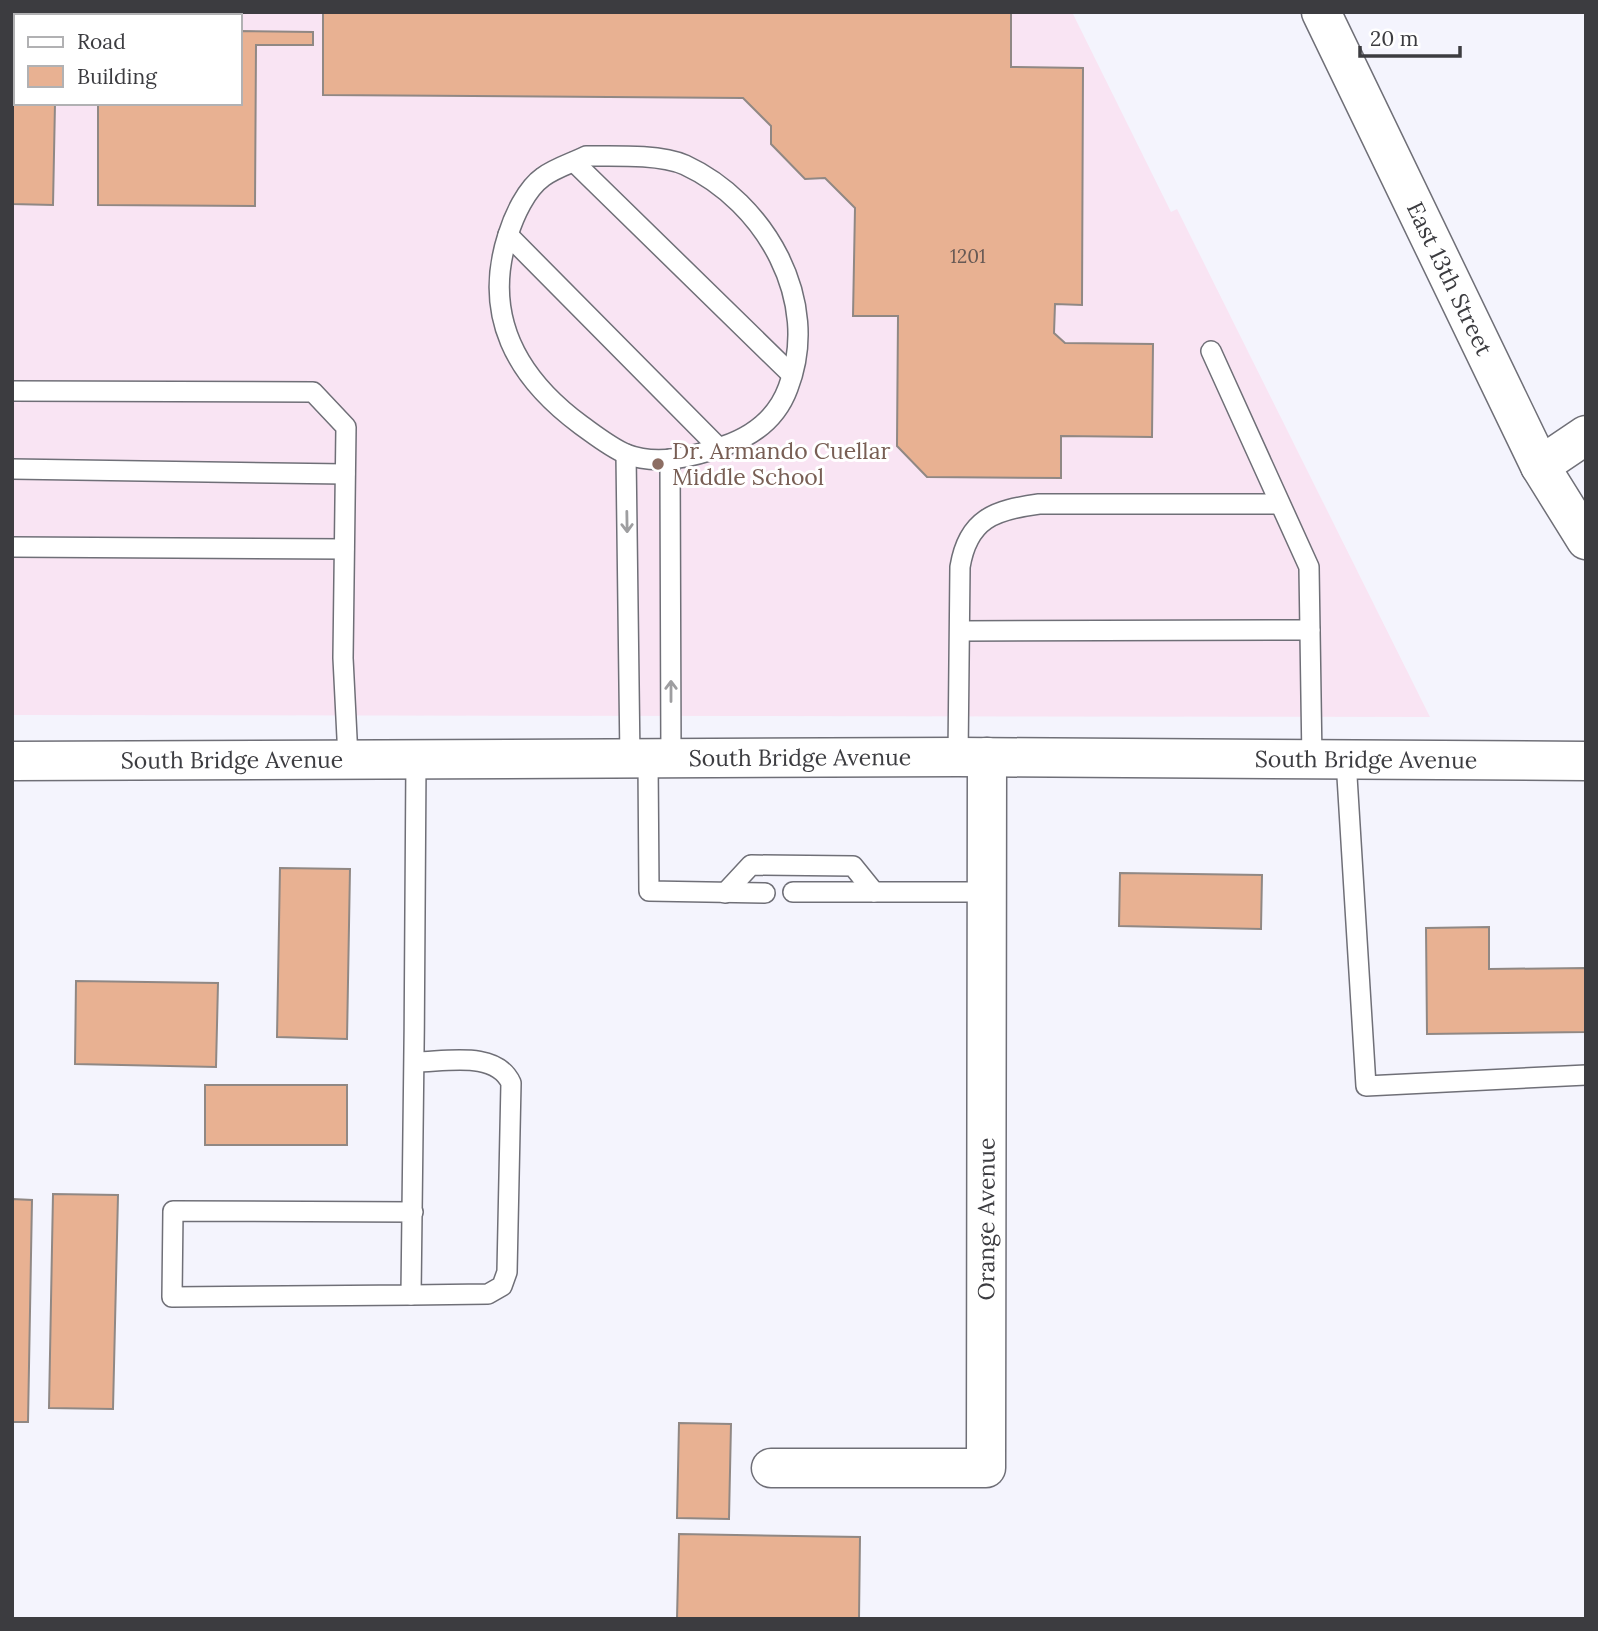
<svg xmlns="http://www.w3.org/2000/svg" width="1598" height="1631" font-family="Lora,serif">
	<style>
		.education { fill: #f9e4f3; fill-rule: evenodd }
		.building { fill: #e8b192; stroke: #908884; stroke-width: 2 }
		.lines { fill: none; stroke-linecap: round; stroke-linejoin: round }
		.lane-casing { stroke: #6f6f77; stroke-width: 22 }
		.street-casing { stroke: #6f6f77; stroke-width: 41 }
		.secondary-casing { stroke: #6f6f77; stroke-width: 41 }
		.lane { stroke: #fff; stroke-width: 19 }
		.street { stroke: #fff; stroke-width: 38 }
		.secondary { stroke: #fff; stroke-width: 38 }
		.oneway { stroke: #9e9ea0 }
		.education-dot { fill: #8d6e63; stroke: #fff; stroke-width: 2.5 }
		.labels { text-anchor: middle; stroke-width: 6; stroke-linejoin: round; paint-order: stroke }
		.number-label { font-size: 19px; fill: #675954 }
		.street-label { font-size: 23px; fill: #3c3c40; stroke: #fff }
		.education-label { font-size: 23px; fill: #785e54; stroke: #fff; text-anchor: start }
	</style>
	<rect width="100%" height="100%" fill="#f4f4fd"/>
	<path class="education" d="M12,12H1072L1171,212L1177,209L1430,717L12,715ZM16,16H240V103H16Z"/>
	<g class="building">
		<rect x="122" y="12" width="114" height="4"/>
		<polygon points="323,12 1011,12 1011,67 1083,68 1082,305 1055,304 1054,333 1065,343 1153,344 1152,437 1061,436 1061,478 927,477 897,446 898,316 853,316 855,208 825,178 805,179 771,144 771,126 743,98 323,95"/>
		<polygon points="240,31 313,32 313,45 256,45 255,206 98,205 98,103 240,103"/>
		<polygon points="12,55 16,55 16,103 55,103 53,205 12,204"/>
		<polygon points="280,868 350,869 347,1039 277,1037"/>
		<polygon points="1120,873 1262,875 1261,929 1119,926"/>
		<polygon points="1489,927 1489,969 1586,968 1586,1032 1427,1034 1426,928"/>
		<polygon points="76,981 218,983 216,1067 75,1064"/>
		<rect x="205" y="1085" width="142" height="60"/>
		<polygon points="53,1194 118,1195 113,1409 49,1408"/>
		<polygon points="12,1199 32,1200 28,1422 12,1422"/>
		<polygon points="679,1423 731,1424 729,1519 677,1518"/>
		<polygon points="679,1534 860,1537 859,1619 677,1619"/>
	</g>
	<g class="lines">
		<defs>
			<g id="lane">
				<path d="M586,156C614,156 660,154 685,165C765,202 822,301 788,388C777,418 753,436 724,446C693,457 657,466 626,454C610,447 595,435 581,425C516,377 482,315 508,235C514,216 526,189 543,177C555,168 572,163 586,156Z"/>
				<polyline points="574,162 791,374"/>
				<polyline points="508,235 719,448"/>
				<polyline points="1211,351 1309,567 1312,761"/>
				<polyline points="12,391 313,392 346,427 343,658 348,758"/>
				<polyline points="626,454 630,760"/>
				<polyline points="670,459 671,759"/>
				<polyline points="12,469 345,474"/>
				<polyline points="12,547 344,549"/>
				<polyline points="960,631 1310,630"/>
				<path d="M958,757L960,567C968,519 994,510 1039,504H1279"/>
				<polyline points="648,760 649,891 765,893"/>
				<polyline points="1346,760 1366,1086 1586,1075"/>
				<polyline points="793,892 987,892"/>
				<polyline points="725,893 751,865 853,866 874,892"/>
				<path d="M413,1212L173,1211L172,1297L411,1295C414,1117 415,938 416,760"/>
				<path d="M411,1295L488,1294L502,1286L507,1272L511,1083C496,1050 445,1062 415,1062"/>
			</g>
			<g id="street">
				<path id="s1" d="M1321,12L1540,466L1586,540"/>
				<polyline points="1540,466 1586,435"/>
				<path id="s2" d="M771,1468H986L987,757"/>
			</g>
			<g id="secondary">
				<path id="s3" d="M12,761L958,757L1586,761"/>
			</g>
		</defs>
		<use href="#lane" class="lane-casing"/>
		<use href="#street" class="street-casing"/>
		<use href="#secondary" class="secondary-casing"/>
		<use href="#lane" class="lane"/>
		<use href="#street" class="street"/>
		<use href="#secondary" class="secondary"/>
	</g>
	<defs><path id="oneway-shaft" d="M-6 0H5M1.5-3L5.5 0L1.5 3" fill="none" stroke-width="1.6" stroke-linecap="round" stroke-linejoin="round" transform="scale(1.75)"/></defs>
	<g class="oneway">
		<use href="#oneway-shaft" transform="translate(627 522) rotate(89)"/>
		<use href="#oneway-shaft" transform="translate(671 691) rotate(-90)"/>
	</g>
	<circle class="education-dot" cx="658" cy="464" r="7"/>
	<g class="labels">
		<g class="number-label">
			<text x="968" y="263">1201</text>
		</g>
		<g class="street-label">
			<text dy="8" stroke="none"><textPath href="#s1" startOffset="296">East 13th Street</textPath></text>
			<text dy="8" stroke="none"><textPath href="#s3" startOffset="788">South Bridge Avenue</textPath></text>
			<text dy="8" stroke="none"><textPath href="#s3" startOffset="220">South Bridge Avenue</textPath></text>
			<text dy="8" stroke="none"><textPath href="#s3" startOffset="1354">South Bridge Avenue</textPath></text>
			<text dy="8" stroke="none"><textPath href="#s2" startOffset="464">Orange Avenue</textPath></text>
		</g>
		<g class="education-label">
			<text x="672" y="459">Dr. Armando Cuellar<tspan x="672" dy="26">Middle School</tspan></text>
		</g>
	</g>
	<rect width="1598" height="1631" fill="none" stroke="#3c3c40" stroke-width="28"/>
	<rect x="14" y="14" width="228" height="91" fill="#ffffff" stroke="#b1b1b3" stroke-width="2"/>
	<rect x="28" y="37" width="35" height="10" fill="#ffffff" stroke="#b1b1b3" stroke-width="2"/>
	<text x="77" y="49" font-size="21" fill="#3c3c40">Road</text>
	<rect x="28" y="66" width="35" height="21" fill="#e8b192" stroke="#b1b1b3" stroke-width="2"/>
	<text x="77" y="84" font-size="21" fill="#3c3c40">Building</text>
	<path d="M1360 46v10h100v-10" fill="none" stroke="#3c3c40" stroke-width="3.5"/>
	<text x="1370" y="46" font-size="21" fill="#3c3c40" stroke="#ffffff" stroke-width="5" paint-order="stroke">20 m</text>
</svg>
